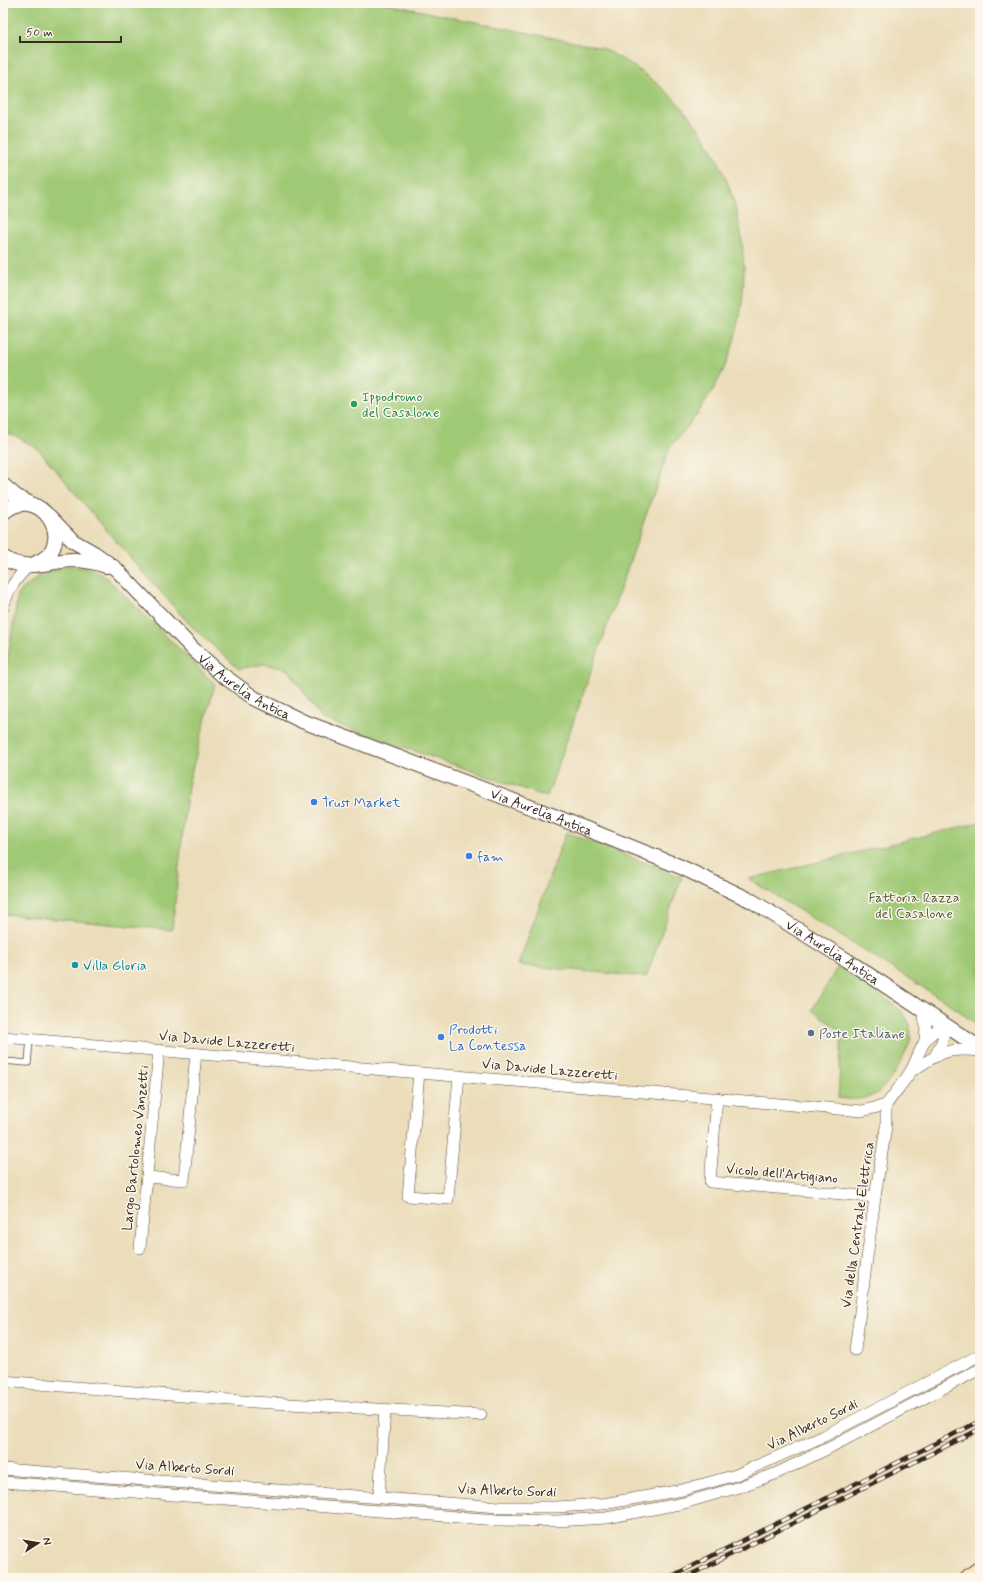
<svg xmlns="http://www.w3.org/2000/svg" width="983" height="1581" font-family="Mynerve,sans-serif">
	<style>
		.green { fill: #a0c975; stroke: #6e7a4a }
		.lines { fill: none; stroke-linecap: round; stroke-linejoin: round }
		.service-casing { stroke: #554535; stroke-width: 7 }
		.minor-casing { stroke: #554535; stroke-width: 12 }
		.tertiary-casing { stroke: #554535; stroke-width: 16 }
		.secondary-casing { stroke: #554535; stroke-width: 18 }
		.service { stroke: #fff; stroke-width: 5.5 }
		.minor { stroke: #fff; stroke-width: 11 }
		.tertiary { stroke: #fff; stroke-width: 14 }
		.secondary { stroke: #fde5c4; stroke-width: 16 }
		.rail-casing { stroke: #3b2a1e; stroke-width: 4.5 }
		.rail { stroke: #fbf7ec; stroke-width: 3; stroke-dasharray: 9; stroke-linecap: butt }
		.leisure-dot { fill: #2e9e5b; stroke: #fbf7ec; stroke-width: 1.5 }
		.shop-dot { fill: #3f7fe0; stroke: #fbf7ec; stroke-width: 1.5 }
		.culture-dot { fill: #0f9aa8; stroke: #fbf7ec; stroke-width: 1.5 }
		.service-dot { fill: #5c6f8a; stroke: #fbf7ec; stroke-width: 1.5 }
		.labels { text-anchor: middle; stroke-width: 3; stroke-linejoin: round; paint-order: stroke }
		.leisure-label { font-size: 14px; fill: #27864d; stroke: #fbf7ec; text-anchor: start }
		.street-label { font-size: 14px; fill: #3b2a1e; stroke: #fbf7ec }
		.shop-label { font-size: 14px; fill: #366cbe; stroke: #fbf7ec; text-anchor: start }
		.park-label { font-size: 14px; fill: #595a38; stroke: #fbf7ec }
		.culture-label { font-size: 14px; fill: #0d838f; stroke: #fbf7ec; text-anchor: start }
		.service-label { font-size: 14px; fill: #4e5e75; stroke: #fbf7ec; text-anchor: start }
	</style>
	<rect width="100%" height="100%" fill="#fbf7ec"/>
	<filter id="ink" filterUnits="userSpaceOnUse"><feTurbulence type="fractalNoise" baseFrequency=".025" numOctaves="2"/><feDisplacementMap in="SourceGraphic" scale="8" xChannelSelector="R" yChannelSelector="G"/><feConvolveMatrix kernelMatrix="1 2 1 2 8 2 1 2 1" color-interpolation-filters="sRGB"/></filter>
	<filter id="wash" filterUnits="userSpaceOnUse"><feTurbulence type="fractalNoise" baseFrequency=".012" numOctaves="4" result="noise"/><feDisplacementMap in="SourceGraphic" scale="16" xChannelSelector="R" yChannelSelector="G"/><feGaussianBlur stdDeviation="0.9" result="paint"/><feColorMatrix in="noise" values="0 0 0 0 0 0 0 0 0 0 0 0 0 0 0 0 0 1.4 0 .05"/><feComposite in="paint" operator="in"/></filter>
	<g filter="url(#wash)">
		<rect width="100%" height="100%" fill="#ebddba"/>
		<g class="green">
			<path d="M3,3H383L602,48C629,62 654,79 675,100C745,171 764,286 721,375C708,402 690,425 670,447L547,797L322,719L289,670L264,664L239,669L191,626L118,544L38,449L19,438L3,432Z"/>
			<path d="M67,566L92,569L107,578L215,684L188,785L172,930L3,914V687L18,595C29,580 49,570 67,566Z"/>
			<polygon points="980,822 980,1027 948,1003 749,879"/>
			<polygon points="566,832 682,877 646,977 518,965"/>
			<path d="M838,966C852,976 900,1005 906,1017C910,1023 912,1033 910,1041C906,1055 889,1086 876,1094C864,1100 851,1100 838,1098L842,1032L812,1010Z"/>
		</g>
	</g>
	<g filter="url(#ink)">
		<g class="lines">
			<defs>
				<polyline id="service" points="3,1061 28,1063 30,1039"/>
				<g id="minor">
					<path d="M3,608C8,590 15,579 29,566"/>
					<polyline points="922,1009 926,1026 925,1040"/>
					<path d="M3,1037L862,1111L886,1105C894,1094 902,1084 909,1074C923,1051 918,1038 946,1025"/>
					<polyline points="935,1056 942,1042 946,1025"/>
					<path d="M910,1072C939,1054 944,1047 980,1051"/>
					<polyline points="419,1073 408,1196 448,1199 459,1076"/>
					<polyline points="717,1098 710,1182 875,1197"/>
					<polyline points="147,1177 184,1180 196,1053"/>
					<polyline points="140,1248 159,1050"/>
					<polyline points="855,1350 875,1197 886,1127 886,1105"/>
					<polyline points="3,1381 254,1402 481,1415"/>
					<polyline points="3,1469 499,1507 557,1507 603,1504 682,1490 736,1475 824,1436 980,1355"/>
					<polyline points="3,1482 497,1520 557,1521 606,1518 684,1503 739,1487 775,1474 829,1448 980,1369"/>
					<polyline points="379,1497 385,1410"/>
				</g>
				<g id="tertiary">
					<polyline points="3,485 17,497 31,504"/>
					<path d="M3,513C40,480 80,545 36,563"/>
					<path id="s1" d="M49,516L73,541L94,553L116,569L194,650L221,674L254,698L302,721L554,816L681,867L752,901L848,961L980,1048"/>
					<path d="M3,557C23,573 49,561 72,560C84,560 95,562 106,566"/>
				</g>
				<polyline id="secondary" points="968,1578 980,1569"/>
			</defs>
			<use href="#service" class="service-casing"/>
			<use href="#minor" class="minor-casing"/>
			<use href="#tertiary" class="tertiary-casing"/>
			<use href="#secondary" class="secondary-casing"/>
			<use href="#service" class="service"/>
			<use href="#minor" class="minor"/>
			<use href="#tertiary" class="tertiary"/>
			<use href="#secondary" class="secondary"/>
			<defs>
				<g id="rail">
					<polyline points="668,1578 980,1421"/>
					<polyline points="684,1578 980,1429"/>
				</g>
			</defs>
			<use href="#rail" class="rail-casing"/>
			<use href="#rail" class="rail"/>
		</g>
	</g>
	<circle class="leisure-dot" cx="354" cy="404" r="4"/>
	<g class="shop-dot">
		<circle cx="314" cy="802" r="4"/>
		<circle cx="469" cy="856" r="4"/>
		<circle cx="441" cy="1037" r="4"/>
	</g>
	<circle class="culture-dot" cx="75" cy="965" r="4"/>
	<circle class="service-dot" cx="811" cy="1033" r="4"/>
	<g class="labels">
		<g class="leisure-label">
			<text x="362" y="401">Ippodromo<tspan x="362" dy="16">del Casalone</tspan></text>
		</g>
		<g class="street-label">
			<text dy="5" stroke="none"><textPath href="#s1" startOffset="261">Via Aurelia Antica</textPath></text>
			<text dy="5" stroke="none"><textPath href="#s1" startOffset="585">Via Aurelia Antica</textPath></text>
			<text dy="5" stroke="none"><textPath href="#s1" startOffset="909">Via Aurelia Antica</textPath></text>
			<text transform="translate(227 1041) rotate(5)" y="5">Via Davide Lazzeretti</text>
			<text transform="translate(550 1069) rotate(5)" y="5">Via Davide Lazzeretti</text>
			<text transform="translate(135 1148) rotate(-84)" y="5">Largo Bartolomeo Vanzetti</text>
			<text transform="translate(782 1173) rotate(5)" y="5">Vicolo dell'Artigiano</text>
			<text transform="translate(857 1225) rotate(-82)" y="5">Via della Centrale Elettrica</text>
			<text transform="translate(812 1424) rotate(-26)" y="5">Via Alberto Sordi</text>
			<text transform="translate(185 1467) rotate(4)" y="5">Via Alberto Sordi</text>
			<text transform="translate(507 1490) rotate(2)" y="5">Via Alberto Sordi</text>
		</g>
		<g class="shop-label">
			<text x="322" y="807">Trust Market</text>
			<text x="477" y="861">fam</text>
			<text x="449" y="1034">Prodotti<tspan x="449" dy="16">La Contessa</tspan></text>
		</g>
		<g class="park-label">
			<text x="914" y="902">Fattoria Razza<tspan x="914" dy="16">del Casalone</tspan></text>
		</g>
		<g class="culture-label">
			<text x="83" y="970">Villa Gloria</text>
		</g>
		<g class="service-label">
			<text x="819" y="1038">Poste Italiane</text>
		</g>
	</g>
	<rect width="983" height="1581" fill="none" stroke="#fbf7ec" stroke-width="16"/>
	<g transform="translate(38 1543) rotate(78)" stroke="#fbf7ec" stroke-width="3" paint-order="stroke">
	<path d="M0-3L7 15L0 10L-7 15Z" fill="#3b2a1e"/>
	<text y="-6" font-size="11" font-weight="bold" text-anchor="middle" fill="#3b2a1e">N</text>
	</g>
	<path d="M20 36v6h101v-6" fill="none" stroke="#3b2a1e" stroke-width="2"/>
	<text x="26" y="36" font-size="12" fill="#3b2a1e" stroke="#fbf7ec" stroke-width="3" paint-order="stroke">50 m</text>
</svg>
